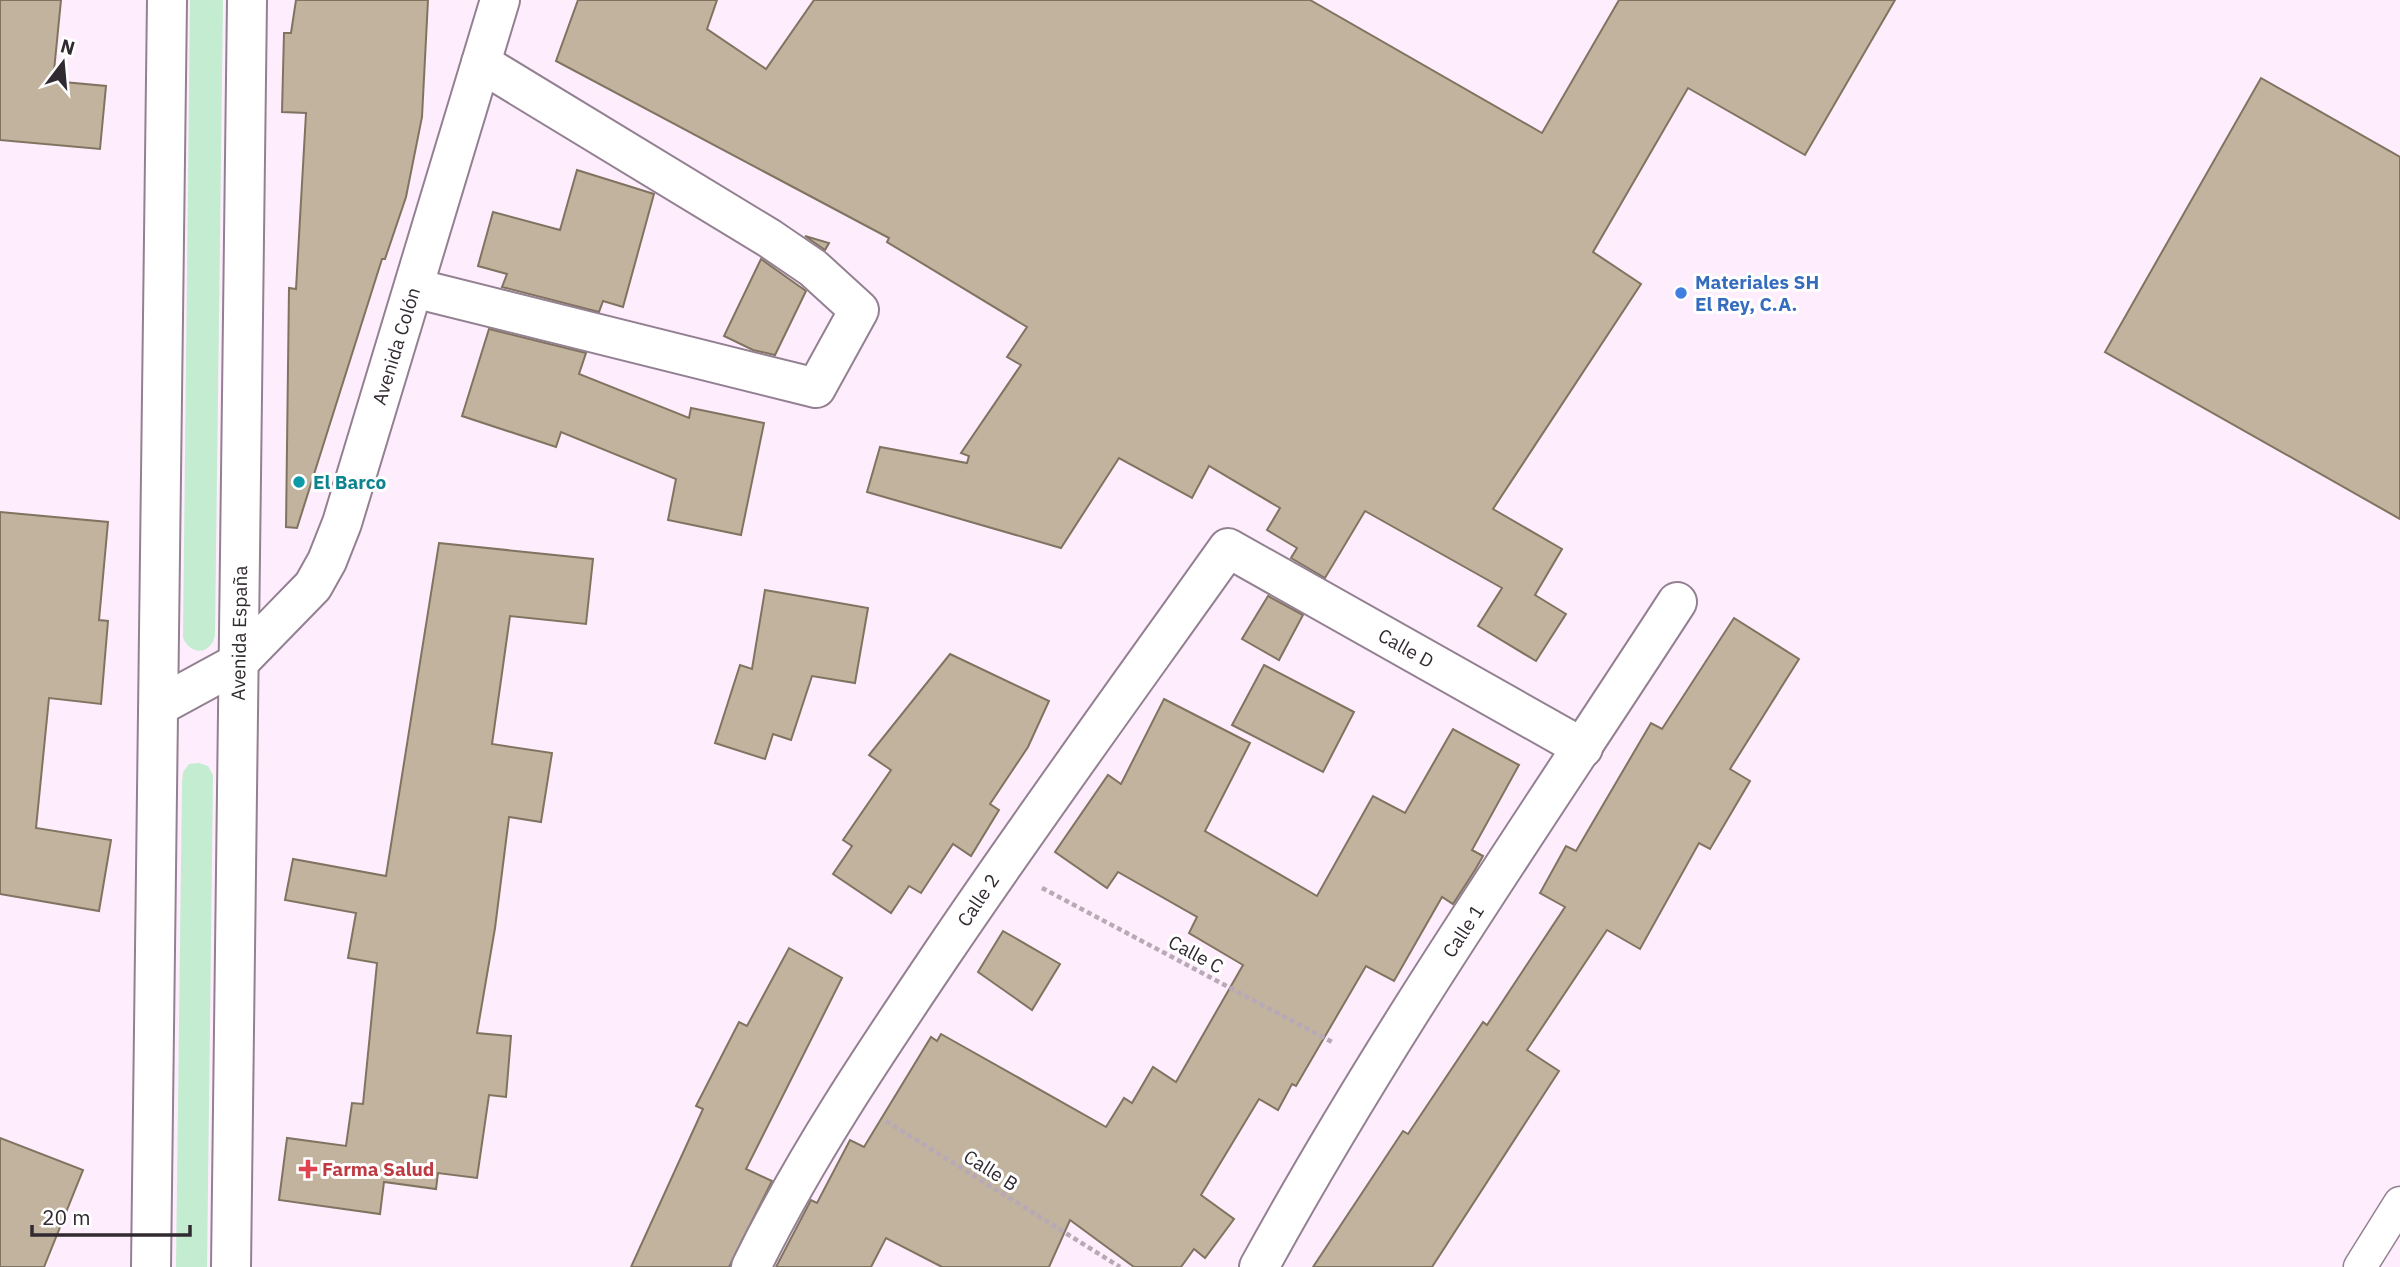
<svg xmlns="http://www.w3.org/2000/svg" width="2400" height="1267" font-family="'IBM Plex Sans',sans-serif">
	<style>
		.green { fill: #c3ecd1 }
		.building { fill: #c1b39e; stroke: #807360; stroke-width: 2 }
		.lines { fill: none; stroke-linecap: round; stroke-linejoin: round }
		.lane-casing { stroke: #938091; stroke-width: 35 }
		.street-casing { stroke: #938091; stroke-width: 42 }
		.secondary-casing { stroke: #938091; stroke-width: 42 }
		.path { stroke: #b7a9b6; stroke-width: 4.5; stroke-dasharray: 5 3.5; stroke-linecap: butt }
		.lane { stroke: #fff; stroke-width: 32 }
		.street { stroke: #fff; stroke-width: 38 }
		.secondary { stroke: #fff; stroke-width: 38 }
		.shop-dot { fill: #3f7fe0; stroke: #fff; stroke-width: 2.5 }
		.culture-dot { fill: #0f9aa8; stroke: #fff; stroke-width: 2.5 }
		.health-dot { fill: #e0444e; stroke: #fff; stroke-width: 2.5 }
		.labels { text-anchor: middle; stroke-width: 6; stroke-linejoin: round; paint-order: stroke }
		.shop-label { font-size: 19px; font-weight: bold; fill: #366cbe; stroke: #fff; text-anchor: start }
		.street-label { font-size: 19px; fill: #312a31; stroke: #fff }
		.culture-label { font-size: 19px; font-weight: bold; fill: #0d838f; stroke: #fff; text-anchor: start }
		.health-label { font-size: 19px; font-weight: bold; fill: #be3a42; stroke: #fff; text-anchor: start }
	</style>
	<rect width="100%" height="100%" fill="#feedfd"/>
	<g class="green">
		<path d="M190,0H223L215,635C211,655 191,656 183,638Z"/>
		<polygon points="199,763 208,766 213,775 207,1267 176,1267 182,782 183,772 189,764"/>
	</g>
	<g class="building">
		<polygon points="0,0 61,0 53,81 106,86 100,149 0,140"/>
		<polygon points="296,0 428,0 422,117 406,197 385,259 382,259 297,528 286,527 289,288 296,289 306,113 282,112 284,33 291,33"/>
		<polygon points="578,0 717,0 707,29 766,69 814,0 1310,0 1542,133 1619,0 1895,0 1805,155 1688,88 1593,252 1641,284 1493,509 1562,549 1535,595 1566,614 1536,661 1478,626 1502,588 1365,511 1325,578 1291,558 1297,548 1267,530 1280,508 1209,466 1192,498 1119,458 1061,548 867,492 880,447 967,463 969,456 961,453 1021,365 1007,357 1027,327 887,242 889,238 556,61"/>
		<polygon points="2261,78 2400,157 2400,519 2105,352"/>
		<polygon points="577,170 654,194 623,307 603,301 599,312 502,287 507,274 478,266 493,212 560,230"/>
		<polygon points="805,236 829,243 825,250"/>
		<polygon points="761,259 806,291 775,355 753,350 724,336"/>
		<polygon points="489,329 586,353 579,374 689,418 691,408 764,423 741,535 668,520 676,479 561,432 556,447 462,416"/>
		<polygon points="0,512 108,522 99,620 108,621 101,704 49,698 36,828 111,840 99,911 0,894"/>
		<polygon points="439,543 593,559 586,624 510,616 492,744 552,753 541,822 509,817 495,928 477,1033 511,1036 506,1097 489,1095 477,1178 438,1173 436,1189 384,1182 380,1214 279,1200 287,1138 346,1146 352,1103 363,1104 377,963 348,958 356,913 285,900 293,859 386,876"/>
		<polygon points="765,590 868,608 855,683 812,676 791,740 773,734 765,759 715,743 740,665 752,669"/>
		<polygon points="1268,596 1303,615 1279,660 1242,639"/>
		<polygon points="1734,618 1799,659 1730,769 1750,781 1710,849 1699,843 1640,949 1607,930 1527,1050 1559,1071 1432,1267 1313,1267 1403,1131 1408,1134 1483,1022 1487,1025 1565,907 1540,893 1566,846 1576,851 1651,723 1662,729"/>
		<polygon points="950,654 1049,701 1028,747 990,804 999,810 971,856 953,844 921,893 909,886 891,913 833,874 852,846 843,840 891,770 869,755"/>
		<polygon points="1264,665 1354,712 1323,772 1232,725"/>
		<polygon points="1164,699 1250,743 1205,831 1317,896 1373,796 1405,813 1453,729 1519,765 1472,850 1483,856 1475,870 1453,904 1442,897 1394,981 1366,966 1296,1086 1292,1084 1278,1110 1259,1099 1201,1195 1234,1219 1205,1258 1194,1249 1181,1267 1134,1267 1070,1220 1049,1267 942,1267 886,1238 871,1267 776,1267 811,1200 817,1203 850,1140 864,1147 931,1037 937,1041 941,1034 1106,1127 1124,1098 1132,1103 1153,1067 1176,1082 1243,965 1189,933 1197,917 1118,872 1107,888 1055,852 1108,775 1121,784"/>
		<polygon points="1003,931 1060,964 1032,1010 978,972"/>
		<polygon points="789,948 842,978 746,1169 772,1181 729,1267 631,1267 703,1109 696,1106 739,1022 747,1026"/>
		<polygon points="0,1138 83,1170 44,1267 0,1267"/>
	</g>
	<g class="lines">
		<defs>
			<polyline id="lane" points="2360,1267 2400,1203"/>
			<g id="street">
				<polyline points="414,288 816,388 859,310 813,268 769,238 481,63"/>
				<polyline points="238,663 313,586 327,561 342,523 500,0"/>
				<path d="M751,1267C805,1157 873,1056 941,955C1034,817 1132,683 1228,548L1583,748"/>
				<path d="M1259,1267C1385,1037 1535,821 1677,602"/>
			</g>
			<g id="secondary">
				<polyline points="159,706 238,663"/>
				<polyline points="151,1267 167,0"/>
				<polyline points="231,1267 247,0"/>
			</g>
		</defs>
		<use href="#lane" class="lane-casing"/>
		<use href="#street" class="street-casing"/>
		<use href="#secondary" class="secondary-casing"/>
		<g class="path">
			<polyline points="1042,888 1334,1043"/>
			<polyline points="886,1121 1120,1267"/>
		</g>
		<use href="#lane" class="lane"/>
		<use href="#street" class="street"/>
		<use href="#secondary" class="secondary"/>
	</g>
	<circle class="shop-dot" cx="1681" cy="293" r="7"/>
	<circle class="culture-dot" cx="299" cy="482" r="7"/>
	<path class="health-dot" d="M304.5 1158.5h7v7h7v7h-7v7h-7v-7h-7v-7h7z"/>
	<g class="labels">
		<g class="shop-label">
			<text x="1695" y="289">Materiales SH<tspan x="1695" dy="22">El Rey, C.A.</tspan></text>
		</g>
		<g class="street-label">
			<text transform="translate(396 346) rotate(-73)" y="7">Avenida Colón</text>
			<text transform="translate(239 633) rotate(-89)" y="7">Avenida España</text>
			<text transform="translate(1406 648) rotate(29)" y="7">Calle D</text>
			<text transform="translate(978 900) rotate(-56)" y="7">Calle 2</text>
			<text transform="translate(1463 931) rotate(-57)" y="7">Calle 1</text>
			<text transform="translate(1196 954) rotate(28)" y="7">Calle C</text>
			<text transform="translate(991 1170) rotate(32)" y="7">Calle B</text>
		</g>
		<g class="culture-label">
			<text x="313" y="489">El Barco</text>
		</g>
		<g class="health-label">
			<text x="322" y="1176">Farma Salud</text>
		</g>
	</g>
	<g transform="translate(63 63) rotate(16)" stroke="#ffffff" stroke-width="5" paint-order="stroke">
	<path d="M0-5L12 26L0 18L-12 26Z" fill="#312a31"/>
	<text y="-10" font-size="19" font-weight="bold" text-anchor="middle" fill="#312a31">N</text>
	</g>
	<path d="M32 1225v10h158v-10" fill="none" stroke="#312a31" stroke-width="3.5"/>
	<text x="42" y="1225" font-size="21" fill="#312a31" stroke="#ffffff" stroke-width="5" paint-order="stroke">20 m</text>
</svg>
